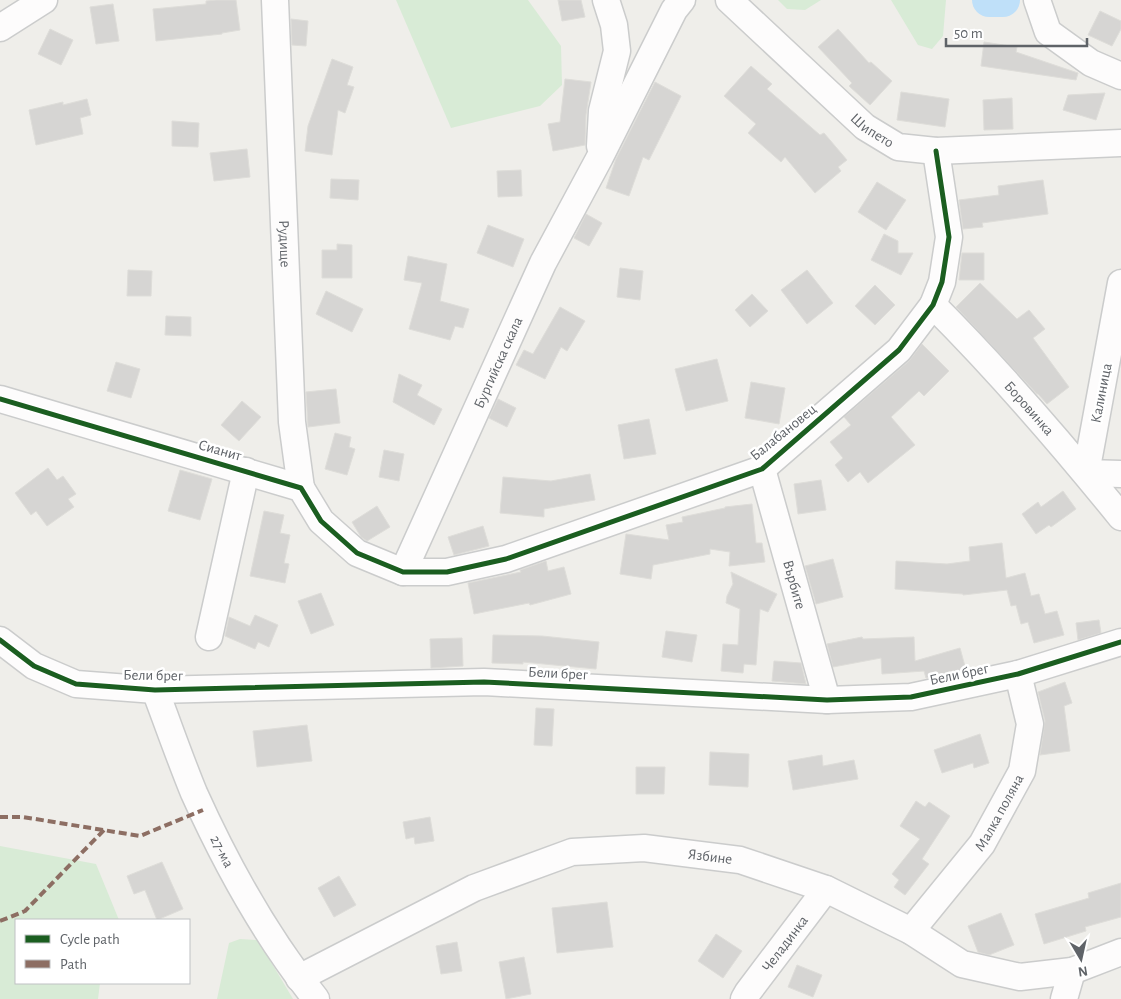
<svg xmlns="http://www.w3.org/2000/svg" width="1121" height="999" font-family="'Alegreya Sans',sans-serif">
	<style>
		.green { fill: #d8ebd6 }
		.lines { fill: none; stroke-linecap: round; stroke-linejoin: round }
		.river { stroke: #bfe0f9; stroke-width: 34 }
		.building { fill: #d6d5d3; stroke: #deddd9 }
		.minor-casing { stroke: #cbcccc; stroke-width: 29 }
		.minor { stroke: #fdfcfc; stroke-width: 26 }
		.quiet { stroke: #8d6e63; stroke-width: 4; stroke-dasharray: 8 4; stroke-linecap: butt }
		.cycleway-casing { stroke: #fff; stroke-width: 8 }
		.cycleway { stroke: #1b5e20; stroke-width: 5 }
		.labels { text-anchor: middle; stroke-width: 5; stroke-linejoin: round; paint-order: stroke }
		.street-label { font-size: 15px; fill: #5f6368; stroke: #fff }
	</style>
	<rect width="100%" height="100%" fill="#efeeea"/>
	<g class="green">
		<polygon points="396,0 528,0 561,46 562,85 540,106 451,128"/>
		<polygon points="778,0 821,0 805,10 787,9"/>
		<polygon points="891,0 946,0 943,36 932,49 918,45"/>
		<polygon points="0,846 96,864 119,920 16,920 16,983 100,983 98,999 0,999"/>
		<polygon points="240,939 258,940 293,999 217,999 229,943"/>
	</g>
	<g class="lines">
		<polyline class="river" points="989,0 1003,0"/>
	</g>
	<g class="building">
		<polygon points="216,0 236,0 240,30 222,33 222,34 156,41 153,9 206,4 206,1"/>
		<polygon points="558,0 581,0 585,17 562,21"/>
		<polygon points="113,4 119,41 96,44 90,7"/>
		<polygon points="1100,11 1121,21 1121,29 1112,46 1088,35"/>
		<polygon points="291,19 308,21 306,46 292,45"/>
		<polygon points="50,29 73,40 61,65 38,54"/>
		<polygon points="838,29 869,63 871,62 892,81 870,105 849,86 852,83 818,47"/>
		<polygon points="984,42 1017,47 1016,52 1078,73 1076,80 981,66"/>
		<polygon points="332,59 353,67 347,85 354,87 345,113 338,110 332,155 305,151 308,126"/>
		<polygon points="751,66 772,84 767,89 820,135 824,133 847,160 838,167 841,171 815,193 785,157 781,162 748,133 756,124 724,96"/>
		<polygon points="565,79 591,82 586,115 585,145 553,151 548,124 560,122"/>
		<polygon points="655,82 681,96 649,160 643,157 629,196 606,188 616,159"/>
		<polygon points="901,92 949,99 945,127 897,120"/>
		<polygon points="1105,93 1096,120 1063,110 1068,95"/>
		<polygon points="1012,98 1013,129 984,130 983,100"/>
		<polygon points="87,99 91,115 80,118 83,134 36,145 29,110 63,102 63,105"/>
		<polygon points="172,121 199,123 198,147 172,146"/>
		<polygon points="247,149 250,177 214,181 210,153"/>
		<polygon points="521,170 522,196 498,197 497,171"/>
		<polygon points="331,179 359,180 358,200 330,198"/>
		<polygon points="1043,180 1048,214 982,223 983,227 963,229 959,200 999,195 998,186"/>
		<polygon points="877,182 906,200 886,230 858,212"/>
		<polygon points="586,214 602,223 589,246 574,238"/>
		<polygon points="488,225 524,239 513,267 477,253"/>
		<polygon points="884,234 898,241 898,253 913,253 901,275 871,260"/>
		<polygon points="337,244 352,245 352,278 322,278 322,250 337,250"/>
		<polygon points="962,253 984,253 984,280 959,280"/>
		<polygon points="408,256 447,264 440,301 469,309 463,328 455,326 450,340 409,329 422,283 404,280"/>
		<polygon points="620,268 643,271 640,300 617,297"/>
		<polygon points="128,270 152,271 151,296 127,296"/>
		<polygon points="807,270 833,303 807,324 781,290"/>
		<polygon points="980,283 1017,319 1029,310 1045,329 1033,338 1069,387 1047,404 1038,394 1037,394 956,307"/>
		<polygon points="875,285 895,305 875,325 855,306"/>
		<polygon points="326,291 363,309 352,332 316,314"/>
		<polygon points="752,294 768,311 750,327 735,310"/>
		<polygon points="560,307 585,321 567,351 561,347 545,379 516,365 524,350 533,354"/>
		<polygon points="166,316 191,317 191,336 165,335"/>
		<polygon points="922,344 949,371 924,396 919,391 891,417 915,445 868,483 860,472 848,482 835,465 843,458 830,442 851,425 844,417 909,361"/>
		<polygon points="717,359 728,401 686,411 675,369"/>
		<polygon points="116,362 140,369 131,398 107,391"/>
		<polygon points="399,374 422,385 417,395 442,409 434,425 393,402"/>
		<polygon points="751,382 785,388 779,424 745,418"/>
		<polygon points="336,389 340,423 308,427 306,392"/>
		<polygon points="498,399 516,408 507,427 489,418"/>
		<polygon points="242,401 261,417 239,441 221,425"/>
		<polygon points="649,419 656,454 624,459 618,425"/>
		<polygon points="335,433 351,437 349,447 355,449 347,475 325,469"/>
		<polygon points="384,450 404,454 399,481 379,477"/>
		<polygon points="48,468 57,480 63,476 76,494 68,499 74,507 47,526 36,511 31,515 15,493"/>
		<polygon points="180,470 212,479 200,520 168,511"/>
		<polygon points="590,474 595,500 544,509 544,517 500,513 503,477 551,481"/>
		<polygon points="821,480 826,510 798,514 794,484"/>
		<polygon points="1063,491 1076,509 1051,527 1049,525 1036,534 1022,514 1038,502 1041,507"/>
		<polygon points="752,504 756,543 762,543 765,562 729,566 730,552 710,549 710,554 653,565 651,579 620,574 626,534 669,540 666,525 683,522 682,517 725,508 725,507"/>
		<polygon points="377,506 390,527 367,541 361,537 352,522"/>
		<polygon points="264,511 284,515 280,533 290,535 284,563 289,564 285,583 250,576"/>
		<polygon points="483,526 489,546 454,555 448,537"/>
		<polygon points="1002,543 1006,578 1025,573 1031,596 1039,594 1045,614 1057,611 1064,635 1034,643 1028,622 1021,624 1016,605 1011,606 1007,590 963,595 963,594 895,589 896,561 947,564 970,561 969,547"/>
		<polygon points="833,559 843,597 816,604 805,566"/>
		<polygon points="546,561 548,571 564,567 571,594 530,605 529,603 474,614 468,583 521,572 520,570"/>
		<polygon points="731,572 777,594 768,612 760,609 756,665 744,664 743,673 721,671 723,644 738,645 740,609 726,603 727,596 733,584"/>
		<polygon points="321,593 334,625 311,634 298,601"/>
		<polygon points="255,615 278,625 269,647 258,642 255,649 225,636 229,617 250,626"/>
		<polygon points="1099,620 1101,633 1078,640 1076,623"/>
		<polygon points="666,631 697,635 692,662 662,657"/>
		<polygon points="493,635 542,636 599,642 596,669 523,662 523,664 492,663"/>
		<polygon points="862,637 863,639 914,637 915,661 960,648 966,670 926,678 924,671 882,674 881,658 833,667 827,644"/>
		<polygon points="462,638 463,666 431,668 430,639"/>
		<polygon points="774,661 801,663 806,684 772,681"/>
		<polygon points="1065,682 1072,703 1064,706 1070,751 1040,755 1045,721 1038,692"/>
		<polygon points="536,708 554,709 552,746 534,745"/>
		<polygon points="307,725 312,761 257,767 253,731"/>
		<polygon points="980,734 989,763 974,768 973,763 942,773 934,750"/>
		<polygon points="710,752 749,754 748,787 709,785"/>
		<polygon points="822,755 823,766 854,760 858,779 793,790 788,761"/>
		<polygon points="636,767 665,767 664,794 636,794"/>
		<polygon points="916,801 925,807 929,802 950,816 922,859 929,864 905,895 894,887 899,880 892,874 920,839 900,826"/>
		<polygon points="430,817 434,841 415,844 414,837 406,839 403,822"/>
		<polygon points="162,862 183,909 157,920 145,890 134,894 127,876"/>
		<polygon points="339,876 356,905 334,917 318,888"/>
		<polygon points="1121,883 1121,917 1085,927 1086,931 1044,944 1035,914 1089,898 1088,893"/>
		<polygon points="607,902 613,947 557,953 552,908"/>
		<polygon points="1001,913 1014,945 989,955 978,952 968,926"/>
		<polygon points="716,934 742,951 723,978 698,961"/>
		<polygon points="457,942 462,971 441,974 436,946"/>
		<polygon points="524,957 531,994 506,999 499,962"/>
		<polygon points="797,965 822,975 813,997 788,987"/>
	</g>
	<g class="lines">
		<defs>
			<g id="minor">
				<path id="s1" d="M275,0L292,422L301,488"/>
				<path id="s2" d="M729,0L865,127L898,147L936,151L1121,143"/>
				<polyline points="1037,0 1048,32 1091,63 1121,76"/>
				<polyline points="0,28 44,0"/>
				<polyline points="600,146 602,111 617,51 614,25 606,0"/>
				<polyline points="1121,283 1086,473 1121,474"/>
				<path id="s3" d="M933,305C1000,372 1062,444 1121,517"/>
				<polyline points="0,399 301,488 321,521 357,553 403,572 447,572 506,559 762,469 899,350 933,305 942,282 949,237 936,151"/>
				<path id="s4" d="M762,469L827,700"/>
				<path id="s5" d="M403,572L543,263L600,157L674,10L682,0"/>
				<polyline points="209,637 246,471"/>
				<polyline points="0,640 34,666 76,684 155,690 484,682 827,700 911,697 1018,674 1121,642"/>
				<path id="s6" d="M155,690C168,724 180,759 194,793C226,864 267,938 316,999"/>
				<path id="s7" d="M911,931L982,844L1022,771L1030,724L1018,674"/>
				<path id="s8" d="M299,978L474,888L572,852L644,848L740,860L826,889L911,931L962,964L1020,977L1072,971L1121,952"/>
				<path id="s9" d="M744,999L748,992L826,889"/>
				<polyline points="1064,999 1072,971"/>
			</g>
		</defs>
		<use href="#minor" class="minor-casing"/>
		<use href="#minor" class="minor"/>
		<g class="quiet">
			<polyline points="0,817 23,817 140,836 203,810"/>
			<polyline points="0,921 25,911 104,830"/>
		</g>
		<defs>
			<g id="cycleway">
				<polyline points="0,399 301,488 321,521 357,553 403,572 447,572 506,559 762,469 899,350 933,305 942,282 949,237 936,151"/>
				<polyline points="0,640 34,666 76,684 155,690 484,682 827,700 911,697 1018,674 1121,642"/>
			</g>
		</defs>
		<use href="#cycleway" class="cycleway-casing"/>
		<use href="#cycleway" class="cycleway"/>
	</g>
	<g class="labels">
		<g class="street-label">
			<text dy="5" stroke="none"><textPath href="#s2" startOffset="194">Шипето</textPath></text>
			<text dy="5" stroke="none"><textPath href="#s1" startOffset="244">Рудище</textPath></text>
			<text dy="5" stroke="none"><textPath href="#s5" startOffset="230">Бургийска скала</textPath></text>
			<text transform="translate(1101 393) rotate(-79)" y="5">Калиница</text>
			<text dy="5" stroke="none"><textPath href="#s3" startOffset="141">Боровинка</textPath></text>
			<text transform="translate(783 432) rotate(-39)" y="5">Балабановец</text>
			<text transform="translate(220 450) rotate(16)" y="5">Сианит</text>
			<text dy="5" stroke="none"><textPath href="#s4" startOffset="120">Върбите</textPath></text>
			<text transform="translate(558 673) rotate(3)" y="5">Бели брег</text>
			<text transform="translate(959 674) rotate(-12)" y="5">Бели брег</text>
			<text transform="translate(153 675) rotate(1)" y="5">Бели брег</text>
			<text dy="5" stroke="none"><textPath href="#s7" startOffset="148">Малка поляна</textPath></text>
			<text dy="5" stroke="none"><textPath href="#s6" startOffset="175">27-ма</textPath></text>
			<text dy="5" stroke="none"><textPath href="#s8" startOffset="440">Язбине</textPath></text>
			<text dy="5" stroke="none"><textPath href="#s9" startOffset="69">Челадинка</textPath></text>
		</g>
	</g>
	<rect x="15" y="919" width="175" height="65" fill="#ffffff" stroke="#bfc1c3"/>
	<rect x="25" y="935" width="25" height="8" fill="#1b5e20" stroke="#bfc1c3"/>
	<text x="60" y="944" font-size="15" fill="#5f6368">Cycle path</text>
	<rect x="25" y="960" width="25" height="8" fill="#8d6e63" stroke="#bfc1c3"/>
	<text x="60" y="969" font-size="15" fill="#5f6368">Path</text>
	<g transform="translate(1081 959) rotate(171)" stroke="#ffffff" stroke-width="4" paint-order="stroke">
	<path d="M0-4L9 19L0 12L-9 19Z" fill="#5f6368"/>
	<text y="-8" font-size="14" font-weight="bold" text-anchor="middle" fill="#5f6368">N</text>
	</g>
	<path d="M946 38v8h141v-8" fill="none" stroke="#5f6368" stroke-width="2.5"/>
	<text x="954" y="38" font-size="15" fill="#5f6368" stroke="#ffffff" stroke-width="4" paint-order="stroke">50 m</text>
</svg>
